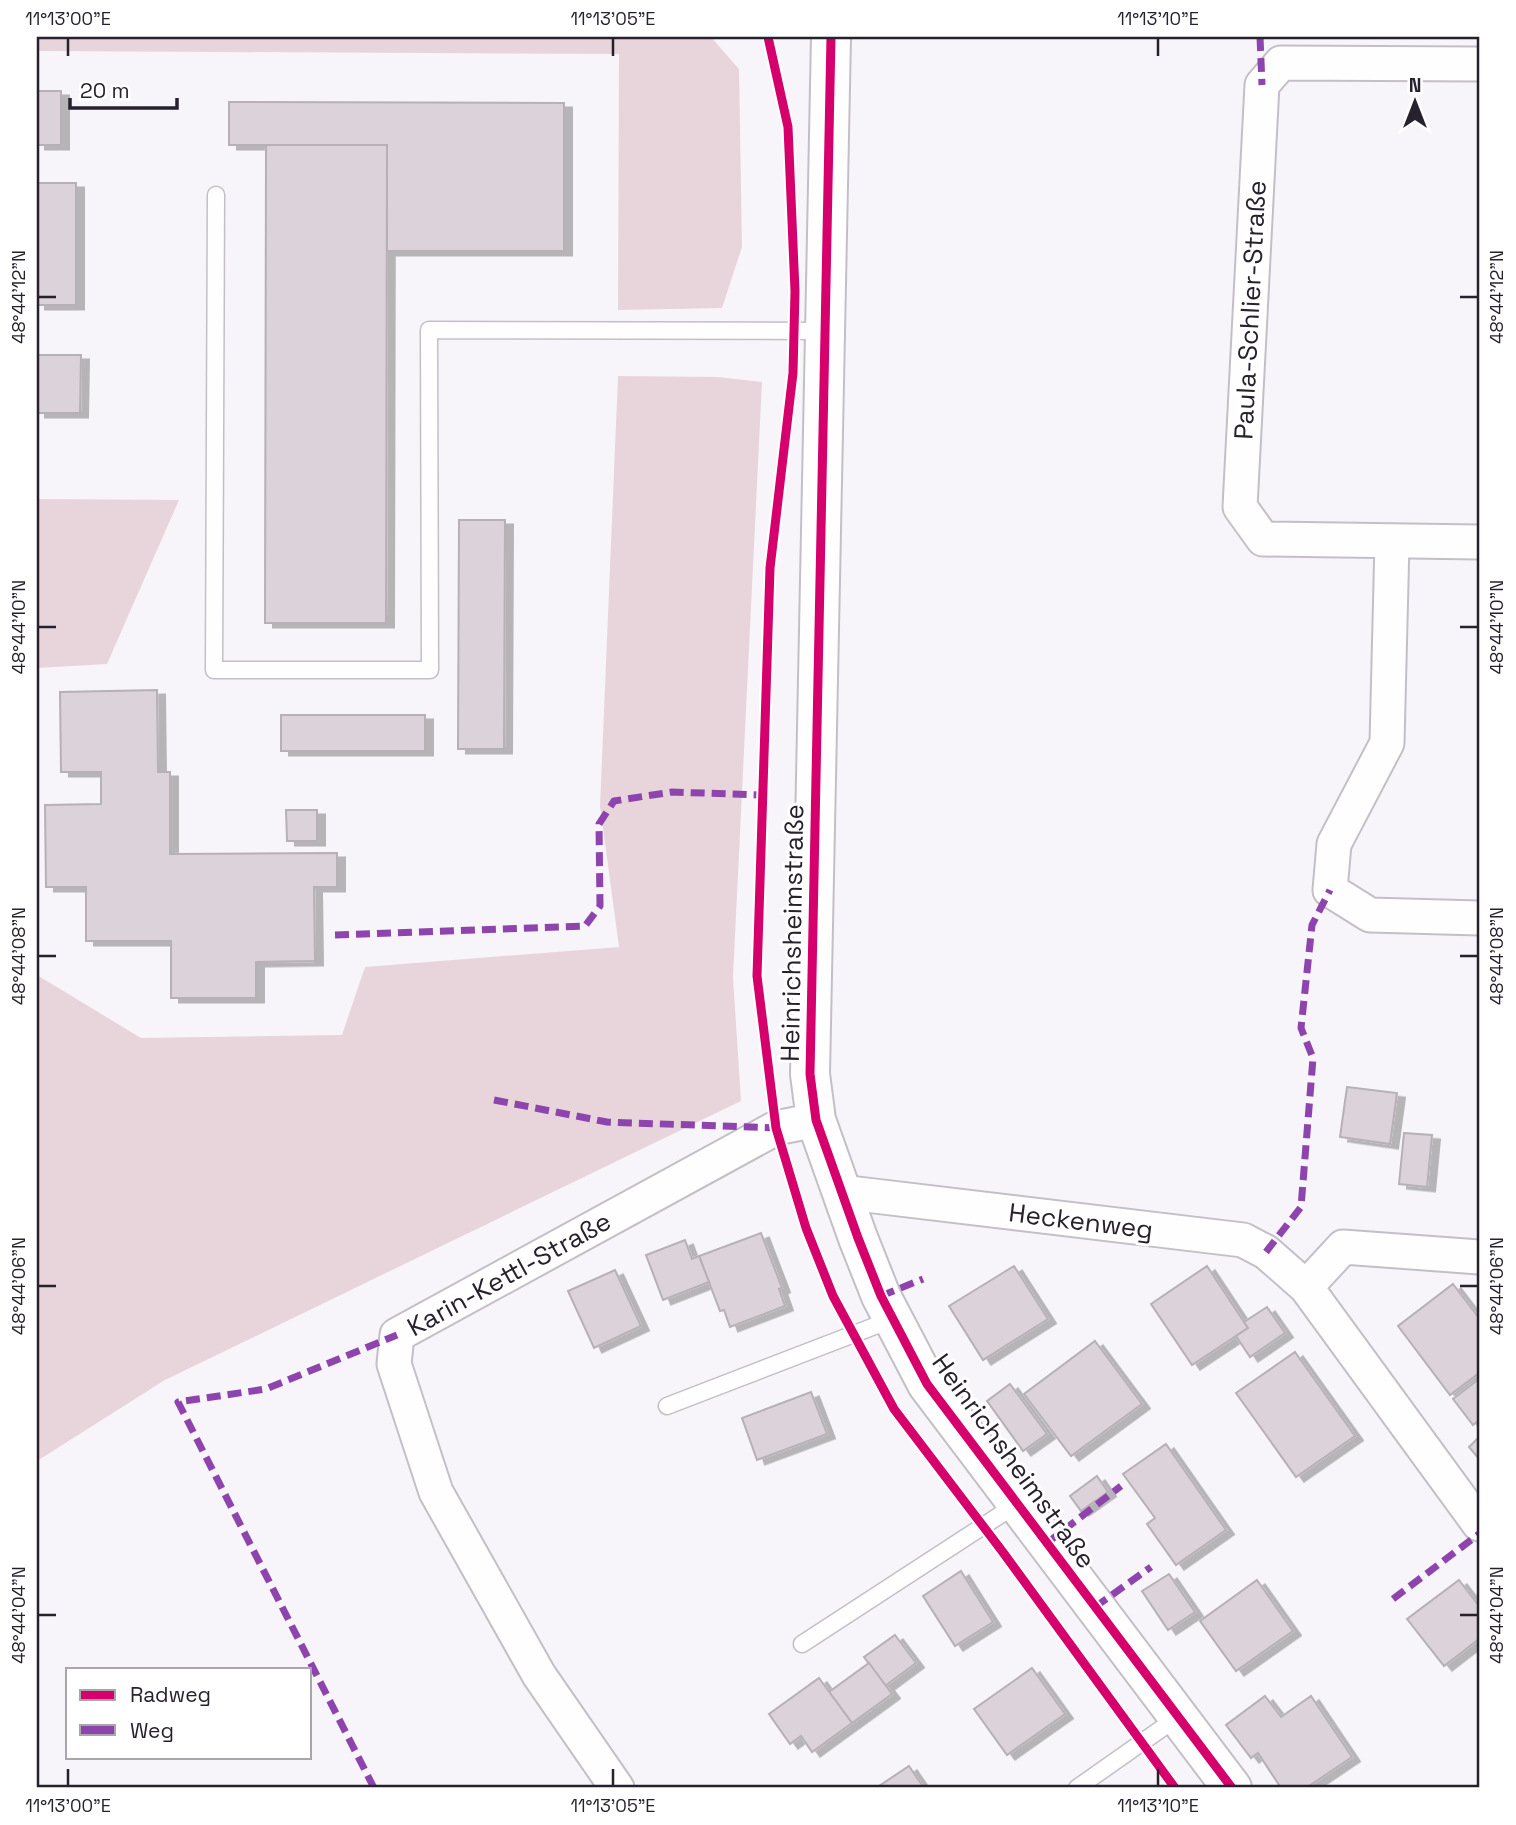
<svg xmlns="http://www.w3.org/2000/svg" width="1516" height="1825" font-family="'Space Grotesk',sans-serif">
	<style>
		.green { fill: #e8d5dc }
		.building { fill: #dbd2da; stroke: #b7b0b6; stroke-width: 2; filter: url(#shadow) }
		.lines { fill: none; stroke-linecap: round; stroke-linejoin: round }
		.lane-casing { stroke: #c4bfc7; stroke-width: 19 }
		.street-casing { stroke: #c4bfc7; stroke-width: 37 }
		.secondary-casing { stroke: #c4bfc7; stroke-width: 42 }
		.lane { stroke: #fefefe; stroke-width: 16 }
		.street { stroke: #fefefe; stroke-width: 33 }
		.secondary { stroke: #fefefe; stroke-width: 38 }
		.quiet { stroke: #8e44ad; stroke-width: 7; stroke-dasharray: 14 7; stroke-linecap: butt }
		.cycleway-casing { stroke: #fff; stroke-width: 13 }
		.cycleway { stroke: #d6006c; stroke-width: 9 }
		.ticks { fill: none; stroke: #27212d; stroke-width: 2.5 }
		.labels { text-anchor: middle; stroke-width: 6; stroke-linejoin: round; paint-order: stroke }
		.street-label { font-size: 26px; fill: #27212d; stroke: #fff }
		.neatline { fill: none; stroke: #27212d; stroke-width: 2.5 }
		.ticks-label { font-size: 18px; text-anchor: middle; fill: #27212d }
	</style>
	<defs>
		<filter id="shadow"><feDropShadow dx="8" dy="4.5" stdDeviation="0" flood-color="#0004"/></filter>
	</defs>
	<rect width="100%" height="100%" fill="#f8f5fa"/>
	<g class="green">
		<polygon points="37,37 711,37 739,69 742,247 722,308 618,310 619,54 37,51"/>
		<polygon points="618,376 718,377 762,382 733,977 741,1101 165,1380 37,1461 37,975 141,1038 342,1035 365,967 619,947 600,806"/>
		<polygon points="37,499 179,500 107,664 37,668"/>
	</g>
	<g class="building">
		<rect x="37" y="91" width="24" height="54"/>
		<polygon points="229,102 564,103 564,251 387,251 387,145 229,145"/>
		<polygon points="266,145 387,145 386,623 265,623"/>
		<rect x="37" y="183" width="39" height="122"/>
		<polygon points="37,355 81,355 80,413 37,413"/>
		<polygon points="459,520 505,520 504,749 458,749"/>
		<polygon points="157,690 158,772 170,772 170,854 337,853 337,887 314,887 315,961 256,962 256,998 171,998 171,941 86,941 86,887 46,887 45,805 101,804 101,772 61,772 60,692"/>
		<rect x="281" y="715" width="144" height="36"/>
		<polygon points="286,810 317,810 317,841 287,841"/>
		<polygon points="1347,1087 1397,1093 1390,1144 1340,1137"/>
		<polygon points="1404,1133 1432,1135 1427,1187 1399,1184"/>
		<polygon points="761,1233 782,1288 779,1289 785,1306 730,1327 724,1310 720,1311 699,1256"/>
		<polygon points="685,1240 692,1259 699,1256 709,1282 663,1300 646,1255"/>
		<polygon points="1014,1266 1048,1319 983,1360 949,1306"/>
		<polygon points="1207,1266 1248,1328 1192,1365 1151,1304"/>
		<polygon points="615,1270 641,1326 594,1348 568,1291"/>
		<polygon points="1453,1284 1479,1318 1479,1373 1450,1395 1398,1326"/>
		<polygon points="1267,1307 1285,1333 1250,1357 1236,1336 1248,1328 1244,1322"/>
		<polygon points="1095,1341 1142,1404 1071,1456 1024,1394"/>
		<polygon points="1295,1352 1355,1436 1296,1477 1236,1393"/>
		<polygon points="1479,1379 1479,1420 1473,1425 1453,1399"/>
		<polygon points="1010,1384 1047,1434 1023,1451 987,1401"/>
		<polygon points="811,1392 827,1434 757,1460 742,1418"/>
		<polygon points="1479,1437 1479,1459 1469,1447"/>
		<polygon points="1166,1444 1226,1530 1176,1565 1147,1524 1155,1518 1123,1474"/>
		<polygon points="1097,1476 1108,1492 1081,1511 1070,1496"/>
		<polygon points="961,1571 993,1622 955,1646 923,1596"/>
		<polygon points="1169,1574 1195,1612 1168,1630 1142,1591"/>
		<polygon points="1257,1580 1293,1631 1236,1671 1200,1621"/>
		<polygon points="1459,1580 1479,1606 1479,1639 1444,1666 1407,1619"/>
		<polygon points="895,1635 916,1663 885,1686 864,1657"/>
		<polygon points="869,1663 892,1694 852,1723 829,1692"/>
		<polygon points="1032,1668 1065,1714 1007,1755 974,1709"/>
		<polygon points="819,1678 852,1723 812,1752 801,1736 790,1744 769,1714"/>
		<polygon points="1265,1696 1281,1717 1311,1696 1352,1757 1306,1788 1281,1788 1258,1753 1251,1758 1226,1725"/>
		<polygon points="909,1766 924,1788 876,1788"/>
	</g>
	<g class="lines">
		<defs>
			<g id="lane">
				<polyline points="216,195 214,670 430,670 429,330 825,331"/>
				<polyline points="667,1406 893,1319"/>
				<polyline points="802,1644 1017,1504"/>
				<polyline points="1077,1788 1178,1717"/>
			</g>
			<g id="street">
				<polyline points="1479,64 1281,63 1262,85 1240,507 1263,539 1479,542"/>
				<polyline points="1392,542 1387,743 1334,844 1330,890 1370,915 1479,918"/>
				<polyline points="841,1192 1243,1240 1266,1252 1306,1287 1479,1524"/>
				<polyline points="1306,1287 1343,1247 1479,1257"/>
				<polyline points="617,1788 539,1675 436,1492 394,1364 397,1335 776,1128 816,1120"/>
			</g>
			<polyline id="secondary" points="831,37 810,1074 816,1120 858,1238 881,1296 927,1384 1232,1788"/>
		</defs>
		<use href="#lane" class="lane-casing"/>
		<use href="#street" class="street-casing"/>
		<use href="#secondary" class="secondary-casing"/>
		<use href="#lane" class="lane"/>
		<use href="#street" class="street"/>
		<use href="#secondary" class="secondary"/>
		<g class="quiet">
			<polyline points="1260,37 1262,85"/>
			<polyline points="335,935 585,926 600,906 599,824 614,801 672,792 761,795"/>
			<polyline points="494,1100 607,1122 776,1128"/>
			<polyline points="1266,1252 1301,1207 1313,1058 1301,1028 1312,925 1330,890"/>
			<polyline points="881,1296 923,1279"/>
			<polyline points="1047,1543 1121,1486"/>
			<polyline points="1393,1599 1479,1534"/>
			<polyline points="1095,1607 1151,1567"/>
			<polyline points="374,1788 178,1402 266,1389 397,1335"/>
		</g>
		<defs>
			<g id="cycleway">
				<polyline points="768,37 788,127 795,291 793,373 770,568 757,976 776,1128 806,1228 833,1296 894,1409 1002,1551 1175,1788"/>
				<polyline points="831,37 810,1074 816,1120 858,1238 881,1296 927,1384 1232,1788"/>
			</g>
		</defs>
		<use href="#cycleway" class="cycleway-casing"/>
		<use href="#cycleway" class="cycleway"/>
	</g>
	<path class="ticks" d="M68,38V56M613,38V56M1158,38V56M38,297H56M1460,297H1478M38,627H56M1460,627H1478M38,956H56M1460,956H1478M38,1286H56M1460,1286H1478M38,1615H56M1460,1615H1478M68,1769V1786M613,1769V1786M1158,1769V1786"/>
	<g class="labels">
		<g class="street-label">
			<text transform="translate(1250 310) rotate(-87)" y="9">Paula-Schlier-Straße</text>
			<text transform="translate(792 933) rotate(-89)" y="9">Heinrichsheimstraße</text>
			<text transform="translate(1081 1221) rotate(7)" y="9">Heckenweg</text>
			<text transform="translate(509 1274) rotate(-29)" y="9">Karin-Kettl-Straße</text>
			<text transform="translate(1014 1461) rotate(54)" y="9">Heinrichsheimstraße</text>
		</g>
	</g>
	<rect width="1516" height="1825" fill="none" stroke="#ffffff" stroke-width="77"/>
	<rect x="66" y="1668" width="245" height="91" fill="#ffffff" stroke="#a9a6ab" stroke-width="2"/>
	<rect x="80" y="1690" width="35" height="10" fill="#d6006c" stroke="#a9a6ab" stroke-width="2"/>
	<text x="130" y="1702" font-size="21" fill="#27212d">Radweg</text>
	<rect x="80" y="1725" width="35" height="10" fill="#8e44ad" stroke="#a9a6ab" stroke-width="2"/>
	<text x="130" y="1738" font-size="21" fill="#27212d">Weg</text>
	<g transform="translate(1415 102)" stroke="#ffffff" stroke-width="5" paint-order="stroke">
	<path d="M0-5L12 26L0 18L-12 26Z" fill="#27212d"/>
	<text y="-10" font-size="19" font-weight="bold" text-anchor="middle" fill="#27212d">N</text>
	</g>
	<path d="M70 98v10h107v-10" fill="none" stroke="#27212d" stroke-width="3.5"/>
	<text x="80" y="98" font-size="21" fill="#27212d" stroke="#ffffff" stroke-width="5" paint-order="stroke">20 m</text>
	<rect x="38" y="38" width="1440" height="1748" class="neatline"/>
	<g class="ticks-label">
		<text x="68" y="25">11°13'00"E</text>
		<text x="613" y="25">11°13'05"E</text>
		<text x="1158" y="25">11°13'10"E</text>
		<text transform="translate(19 297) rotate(-90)" y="6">48°44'12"N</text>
		<text transform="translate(1497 297) rotate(-90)" y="6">48°44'12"N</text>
		<text transform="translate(19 627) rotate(-90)" y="6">48°44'10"N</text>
		<text transform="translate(1497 627) rotate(-90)" y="6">48°44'10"N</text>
		<text transform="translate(19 956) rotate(-90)" y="6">48°44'08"N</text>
		<text transform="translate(1497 956) rotate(-90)" y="6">48°44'08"N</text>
		<text transform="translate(19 1286) rotate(-90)" y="6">48°44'06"N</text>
		<text transform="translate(1497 1286) rotate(-90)" y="6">48°44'06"N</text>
		<text transform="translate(19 1615) rotate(-90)" y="6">48°44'04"N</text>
		<text transform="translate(1497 1615) rotate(-90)" y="6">48°44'04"N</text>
		<text x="68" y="1812">11°13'00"E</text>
		<text x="613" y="1812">11°13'05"E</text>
		<text x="1158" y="1812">11°13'10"E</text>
	</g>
</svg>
